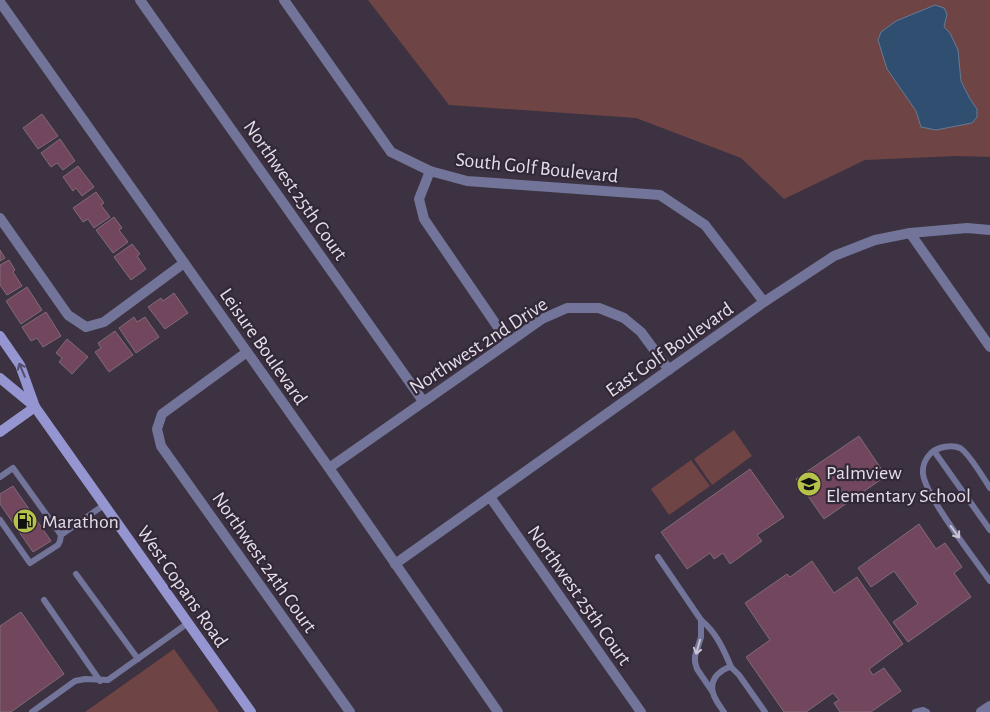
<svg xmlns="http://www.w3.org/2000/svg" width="990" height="712" font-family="'Alegreya Sans',sans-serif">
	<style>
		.green { fill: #6f4445 }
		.water { fill: #304f70; stroke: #667a94 }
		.building { fill: #72475e; stroke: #806b76 }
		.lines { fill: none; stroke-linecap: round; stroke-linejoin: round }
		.lane { stroke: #737499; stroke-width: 6 }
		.street { stroke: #737499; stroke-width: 10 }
		.secondary { stroke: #9596d1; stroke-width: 10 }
		.oneway { stroke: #554e6d }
		.oneway2 { stroke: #c8c4d4 }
		.labels { text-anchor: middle; stroke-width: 4.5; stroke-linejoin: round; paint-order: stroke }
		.street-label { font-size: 20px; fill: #e4dee8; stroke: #322837 }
		.poi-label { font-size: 20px; fill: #e4dee8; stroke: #322837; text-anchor: start }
	</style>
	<rect width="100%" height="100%" fill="#3c3241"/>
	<g class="green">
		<polygon points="368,0 990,0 990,157 957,156 865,160 784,199 741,158 636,118 449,105"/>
		<polygon points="734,430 752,456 712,485 694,459"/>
		<polygon points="691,460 710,486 669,515 651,489"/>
		<polygon points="174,649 219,712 85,712"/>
	</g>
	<polygon class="water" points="935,5 944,8 947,14 944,27 950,33 958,50 961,81 970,99 977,109 977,117 972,123 936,130 921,127 916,111 887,69 878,40 881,32 896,21"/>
	<g class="building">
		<polygon points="42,114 58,136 38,149 23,128"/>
		<polygon points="60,139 75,161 63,170 57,163 51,167 41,153"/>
		<polygon points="78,166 94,187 82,196 76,188 73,191 63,177"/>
		<polygon points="96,192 104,203 101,205 110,217 94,228 88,219 83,222 73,208"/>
		<polygon points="114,217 122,228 119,230 128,242 113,253 96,230"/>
		<polygon points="132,244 140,254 137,256 146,269 131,280 114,257"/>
		<polygon points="0,250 5,258 0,261"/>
		<polygon points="9,260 15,270 13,272 22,286 7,295 0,285 0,265"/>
		<polygon points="27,287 42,310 21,324 6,301"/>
		<polygon points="174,293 188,313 165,329 148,307 161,298 163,301"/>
		<polygon points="46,312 61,336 43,347 37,338 31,341 22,327"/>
		<polygon points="134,317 137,322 145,317 159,337 136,353 119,328"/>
		<polygon points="115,331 133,355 109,372 95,352 101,348 98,343"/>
		<polygon points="67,339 88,357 72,374 59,362 62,358 56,353"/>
		<polygon points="859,436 886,476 824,519 796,479"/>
		<polygon points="750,469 784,517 757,535 762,541 730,564 723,553 714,559 710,553 687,569 661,532"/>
		<polygon points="13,486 51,541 33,552 0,504 0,494"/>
		<polygon points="919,524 936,549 945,543 962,567 954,573 971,597 908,642 893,622 918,604 894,571 871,587 858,568"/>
		<polygon points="812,561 834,593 857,577 903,644 869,669 873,675 884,668 901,691 871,712 840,712 834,703 839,700 833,693 806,712 784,712 746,657 770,640 745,603 787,574 790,577"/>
		<polygon points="21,612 64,674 11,712 0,712 0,626"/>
	</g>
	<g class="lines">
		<g class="lane">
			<polyline points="934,451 990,530"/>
			<polyline points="0,477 13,468 61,535 104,505"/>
			<path d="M990,488C984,479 969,453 960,448C952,444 938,447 931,453C926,458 922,466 923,474C924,482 929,491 933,498C950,528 971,554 990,581"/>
			<polyline points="0,520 30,563 58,545 60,541 61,535"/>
			<polyline points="658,557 701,620"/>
			<polyline points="76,574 138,659"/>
			<polyline points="44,600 100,681"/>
			<path d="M712,691L697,669L695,662V656L701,637V620C716,632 724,650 731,667"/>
			<polyline points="32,712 75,681 85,679 108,680 188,623"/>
			<path d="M724,712C716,701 706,688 717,675C722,670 725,668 731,667L739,675L765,712"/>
			<polyline points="915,712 923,710 927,712"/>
		</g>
		<g class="street">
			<polyline points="140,0 423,401"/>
			<polyline points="284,0 391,152 430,171 467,181 660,195 705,225 764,302"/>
			<polyline points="0,2 329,468 498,712"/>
			<polyline points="430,171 419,199 424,219 508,342"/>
			<polyline points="0,218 68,315 86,327 104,322 184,263"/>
			<polyline points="910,233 990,347"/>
			<polyline points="247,352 162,414 157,429 161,446 350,712"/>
			<polyline points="329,468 542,319 567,308 599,308 624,318 641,332 669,370"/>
			<polyline points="490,497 641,712"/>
			<polyline points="395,564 764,302 834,256 875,240 910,233 967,228 990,230"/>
			<polyline points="981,712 990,706"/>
		</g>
		<g class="secondary">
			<polyline points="0,336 20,365 35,407 251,712"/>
			<polyline points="0,378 35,407"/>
			<polyline points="0,432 35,407"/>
		</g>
	</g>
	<defs><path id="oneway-shaft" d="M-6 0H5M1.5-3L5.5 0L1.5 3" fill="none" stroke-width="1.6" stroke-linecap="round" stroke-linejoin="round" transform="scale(1.25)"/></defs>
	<use class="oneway" href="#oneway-shaft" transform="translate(22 370) rotate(-113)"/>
	<g class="oneway2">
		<use href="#oneway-shaft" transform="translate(955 532) rotate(54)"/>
		<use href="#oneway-shaft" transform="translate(698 647) rotate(106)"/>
	</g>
	<defs>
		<symbol id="school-disc" viewBox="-11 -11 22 22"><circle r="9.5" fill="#b6c249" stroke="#322837"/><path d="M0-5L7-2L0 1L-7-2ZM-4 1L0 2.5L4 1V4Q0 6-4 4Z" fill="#111"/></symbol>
		<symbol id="fuel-disc" viewBox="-11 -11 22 22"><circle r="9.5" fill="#b6c249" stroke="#322837"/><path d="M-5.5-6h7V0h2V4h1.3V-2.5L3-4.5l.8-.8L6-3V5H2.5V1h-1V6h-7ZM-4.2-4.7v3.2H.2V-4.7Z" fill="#111"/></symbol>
	</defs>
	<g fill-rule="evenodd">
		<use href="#school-disc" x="795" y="470" width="28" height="28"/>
		<use href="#fuel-disc" x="11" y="507" width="28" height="28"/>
	</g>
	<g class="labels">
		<g class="street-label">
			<text transform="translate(537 167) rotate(6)" y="7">South Golf Boulevard</text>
			<text transform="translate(296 190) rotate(55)" y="7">Northwest 25th Court</text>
			<text transform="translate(478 345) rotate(-33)" y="7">Northwest 2nd Drive</text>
			<text transform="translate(264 346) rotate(55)" y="7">Leisure Boulevard</text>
			<text transform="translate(669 349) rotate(-35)" y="7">East Golf Boulevard</text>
			<text transform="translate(265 562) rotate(55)" y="7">Northwest 24th Court</text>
			<text transform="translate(183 586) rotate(55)" y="7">West Copans Road</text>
			<text transform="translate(580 595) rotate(55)" y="7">Northwest 25th Court</text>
		</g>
		<g class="poi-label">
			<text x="826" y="479">Palmview<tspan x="826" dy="23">Elementary School</tspan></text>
			<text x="42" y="528">Marathon</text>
		</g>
	</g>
</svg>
